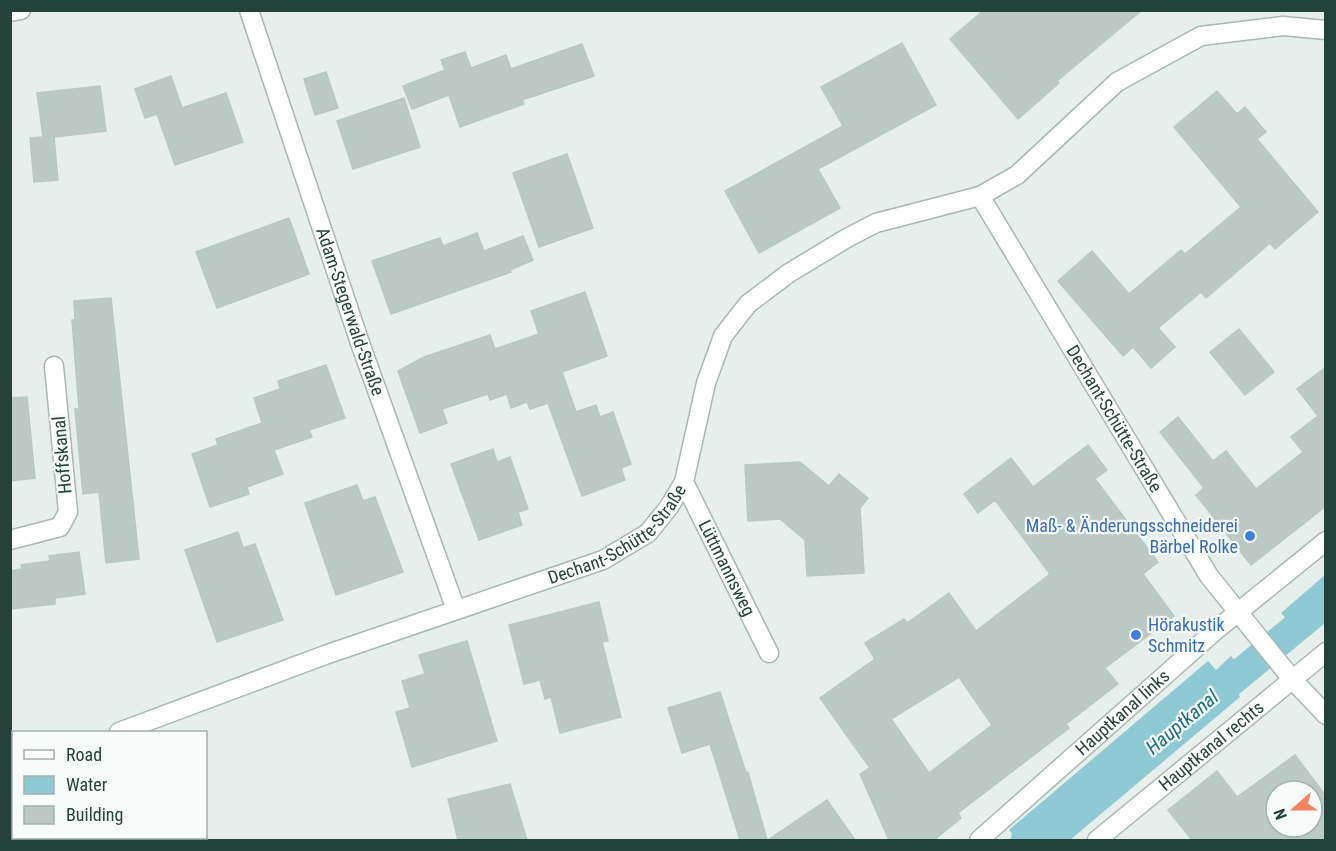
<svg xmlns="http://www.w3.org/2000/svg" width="1336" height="851" font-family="'Roboto Condensed',sans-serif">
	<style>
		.water { fill: #8ec9d4 }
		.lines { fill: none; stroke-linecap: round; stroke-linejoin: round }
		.canal { stroke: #8ec9d4; stroke-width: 30 }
		.building { fill: #bbcac4; stroke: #b8c9c2; stroke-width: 1.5; fill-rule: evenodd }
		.minor-casing { stroke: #a8b8b2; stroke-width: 21 }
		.minor { stroke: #fff; stroke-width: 18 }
		.shop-dot { fill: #3f7fe0; stroke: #f7fbf9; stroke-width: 2 }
		.labels { text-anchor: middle; stroke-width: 4.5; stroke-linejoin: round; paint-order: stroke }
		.street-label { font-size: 18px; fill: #24423a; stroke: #f7fbf9 }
		.shop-label { font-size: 18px; fill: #366cbe; stroke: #f7fbf9; text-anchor: end }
		.water-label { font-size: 20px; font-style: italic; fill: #1c6f80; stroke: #f7fbf9 }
	</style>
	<rect width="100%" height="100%" fill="#e6efeb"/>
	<g class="water">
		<polygon points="1325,575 1325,621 1304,639 1281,613"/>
		<polygon points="1231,656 1252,683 1238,693 1240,697 1070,840 1010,840 1012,834 1009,830 1208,661 1216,670"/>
	</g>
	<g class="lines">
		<polyline class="canal" points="1212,697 1326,603"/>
	</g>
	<g class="building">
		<polygon points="984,10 1142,10 1057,81 1059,83 1018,119 950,39"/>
		<polygon points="902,43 936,105 818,169 840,208 759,253 725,191 843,126 821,87"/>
		<polygon points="582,44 594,76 522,100 524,104 460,127 449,95 412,109 403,86 445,70 441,60 465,52 471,68 506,55 511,69"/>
		<polygon points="326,72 338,108 315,115 304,79"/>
		<polygon points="171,76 182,108 226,93 243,142 175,165 157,114 145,118 135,89"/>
		<polygon points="100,86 106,131 54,137 58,180 34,182 30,138 43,137 37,93"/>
		<polygon points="1217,91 1237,114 1245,107 1266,132 1257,139 1318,212 1275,249 1270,243 1206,298 1201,292 1158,328 1175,347 1151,368 1133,347 1123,356 1058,281 1092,251 1129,294 1181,250 1185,254 1241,207 1174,127"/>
		<polygon points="404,98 420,147 353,169 337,121"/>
		<polygon points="567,154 593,228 539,247 513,173"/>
		<polygon points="289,218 309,274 217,308 196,252"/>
		<polygon points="477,233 484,251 523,236 533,260 510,270 511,272 391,314 372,261 440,238 443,246"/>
		<polygon points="585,292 607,356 562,372 576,412 596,405 600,417 613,412 631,464 621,468 625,480 582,496 548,403 530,409 527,402 511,408 507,394 490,400 488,394 442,409 447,423 420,433 398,371 424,357 490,335 495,349 539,334 531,311"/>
		<polygon points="111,298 139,559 106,563 99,492 83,494 75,409 79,409 72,320 75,320 74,301"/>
		<polygon points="1239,329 1274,372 1245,395 1210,352"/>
		<polygon points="326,365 345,418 309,430 312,437 274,450 283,474 247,487 249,494 210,507 192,454 218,445 216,439 262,423 254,398 280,389 278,381"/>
		<polygon points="1326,367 1326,506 1251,565 1196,495 1204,488 1160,432 1178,417 1213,461 1226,451 1256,489 1303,452 1291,437 1318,416 1297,389"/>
		<polygon points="27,397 35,478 10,481 10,398"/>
		<path d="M1088,445L1107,470L1095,479L1158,562L1143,574L1174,616L1105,668L1118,684L1066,724L1069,728L958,813L961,818L934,840H889L860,774L870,768L820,698L875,659L865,643L904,619L907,623L949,593L976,631L1050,574L995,500L978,513L964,494L1011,458L1033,487ZM959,677L992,725L929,773L891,719Z"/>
		<polygon points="493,449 497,462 510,457 528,509 518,512 522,525 479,540 451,464"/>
		<polygon points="800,462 829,486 839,474 868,498 860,508 864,573 807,576 805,540 780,519 748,521 745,465"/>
		<polygon points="357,485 363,501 375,497 403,572 336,595 305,503"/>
		<polygon points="238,532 243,548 255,544 283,620 217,642 185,550"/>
		<polygon points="79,552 85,594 55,598 55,604 10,609 10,571 22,569 21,565 50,561 49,556"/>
		<polygon points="599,602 608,641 602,642 621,717 560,733 551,697 545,699 540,680 524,684 509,625"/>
		<polygon points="467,641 497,741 412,767 396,712 410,708 402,681 425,674 419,655"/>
		<polygon points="720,692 746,773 748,772 767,840 740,840 710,744 682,753 668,708"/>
		<path d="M1295,755L1326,796V840H1192L1168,810L1217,771L1237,797ZM1276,791H1312V827H1276Z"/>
		<polygon points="510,784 527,840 458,840 448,799"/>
		<polygon points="827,800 855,840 768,840"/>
	</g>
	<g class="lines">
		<defs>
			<g id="minor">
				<path id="s1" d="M249,10L360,343L456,610"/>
				<polyline points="10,12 21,10"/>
				<path id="s2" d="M980,196L1209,576L1292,679L1326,715"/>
				<path id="s3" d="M684,482L769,653"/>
				<polyline points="10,540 60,527 68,512 54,366"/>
				<path id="s4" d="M119,732L325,655L603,560L648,533L669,507L684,482L706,383L723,336L748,304L789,273L847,238L876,223L980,196L1017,175L1117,82L1201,36L1283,26L1326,30"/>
				<polyline points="10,743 14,744"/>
				<path id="s5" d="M979,840L1216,630L1326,541"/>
				<path id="s6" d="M1097,840L1326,652"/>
			</g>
		</defs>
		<use href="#minor" class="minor-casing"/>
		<use href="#minor" class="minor"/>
	</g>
	<g class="shop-dot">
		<circle cx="1250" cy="536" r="6"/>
		<circle cx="1136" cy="635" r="6"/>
	</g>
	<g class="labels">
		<g class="street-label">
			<text dy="6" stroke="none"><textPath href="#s1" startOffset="318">Adam-Stegerwald-Straße</textPath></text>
			<text dy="6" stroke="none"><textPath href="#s2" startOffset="260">Dechant-Schütte-Straße</textPath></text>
			<text transform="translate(62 455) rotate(-95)" y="6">Hoffskanal</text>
			<text dy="6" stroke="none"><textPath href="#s4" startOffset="540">Dechant-Schütte-Straße</textPath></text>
			<text dy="6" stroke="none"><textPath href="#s3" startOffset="96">Lüttmannsweg</textPath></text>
			<text dy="6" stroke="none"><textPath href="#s5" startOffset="192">Hauptkanal links</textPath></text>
			<text dy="6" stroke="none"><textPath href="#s6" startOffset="148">Hauptkanal rechts</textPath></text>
		</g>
		<g class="shop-label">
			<text x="1238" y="532">Maß- &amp; Änderungsschneiderei<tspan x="1238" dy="21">Bärbel Rolke</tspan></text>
			<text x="1148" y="631" text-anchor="start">Hörakustik<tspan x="1148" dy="21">Schmitz</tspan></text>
		</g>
		<g class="water-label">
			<text transform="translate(1182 722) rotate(-40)" y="7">Hauptkanal</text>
		</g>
	</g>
	<rect width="1336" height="851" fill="none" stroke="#24423a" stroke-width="24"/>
	<rect x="12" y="731" width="195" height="108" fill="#f7fbf9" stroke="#a3b1ad" stroke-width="1.5"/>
	<rect x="24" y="750" width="30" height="9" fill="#ffffff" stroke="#a3b1ad" stroke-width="1.5"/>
	<text x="66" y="761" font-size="18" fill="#24423a">Road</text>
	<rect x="24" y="776" width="30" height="18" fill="#8ec9d4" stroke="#a3b1ad" stroke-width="1.5"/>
	<text x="66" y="791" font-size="18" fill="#24423a">Water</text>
	<rect x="24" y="806" width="30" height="18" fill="#bbcac4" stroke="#a3b1ad" stroke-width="1.5"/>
	<text x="66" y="821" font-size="18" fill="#24423a">Building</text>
	<g transform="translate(1294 809) rotate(249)"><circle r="28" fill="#f7fbf9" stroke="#a3b1ad" stroke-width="1.5"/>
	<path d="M0-4.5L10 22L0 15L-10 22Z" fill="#f4845f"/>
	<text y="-9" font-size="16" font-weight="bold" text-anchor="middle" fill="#24423a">N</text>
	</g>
</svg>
